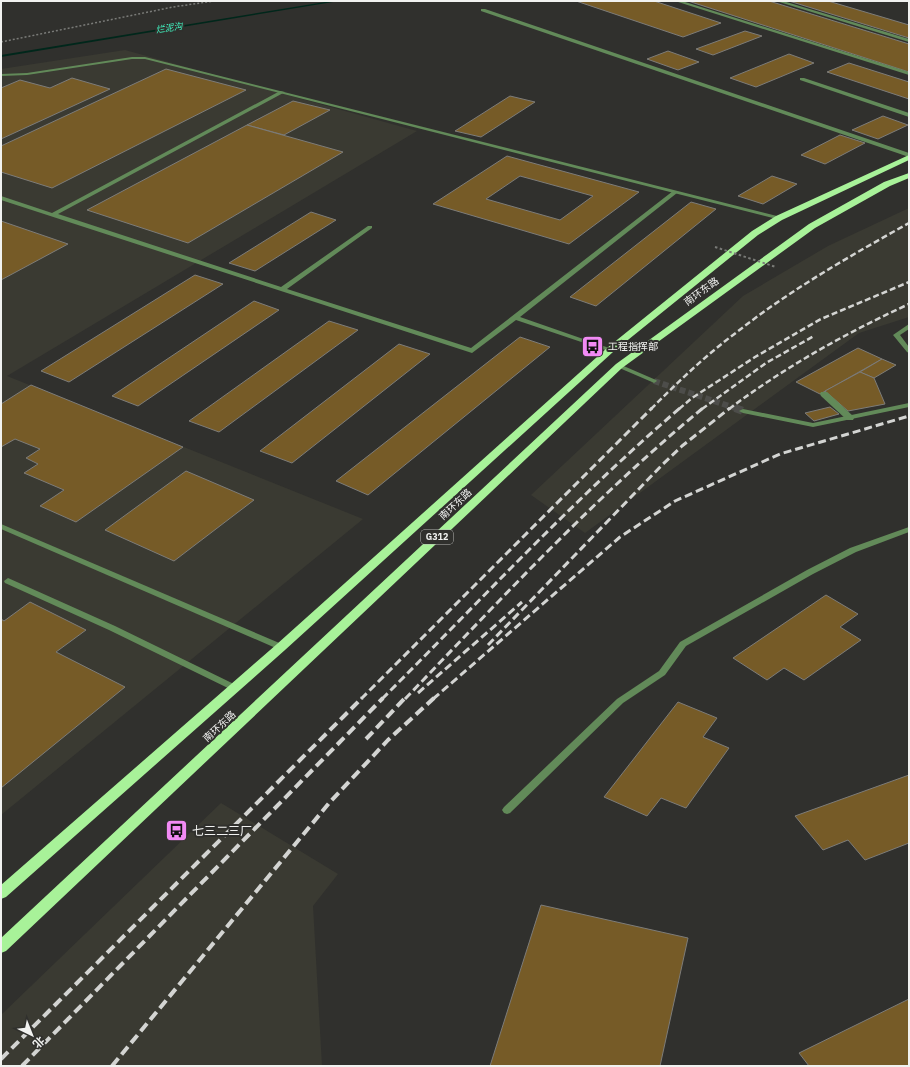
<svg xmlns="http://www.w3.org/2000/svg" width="910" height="1067" font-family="'IBM Plex Sans','Noto Sans SC',sans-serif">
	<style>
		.built { fill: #3a3a32 }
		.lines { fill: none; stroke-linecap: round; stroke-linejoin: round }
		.stream { fill: #00271b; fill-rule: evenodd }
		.building { fill: #765b27; stroke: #7d7c79; fill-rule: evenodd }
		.minor-tunnel-far1 { stroke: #4d4d4a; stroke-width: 6; stroke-dasharray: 6 3; stroke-linecap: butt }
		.minor-tunnel { stroke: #4d4d4a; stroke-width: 8; stroke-dasharray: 8 4; stroke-linecap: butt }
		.path { stroke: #7a7b78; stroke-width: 1.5; stroke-dasharray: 2 2; stroke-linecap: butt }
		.service { fill: #628a59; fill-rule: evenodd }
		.minor { fill: #628a59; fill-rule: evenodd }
		.trunk { fill: #a8f299; fill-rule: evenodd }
		.rail-far2 { stroke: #d3d4d2; stroke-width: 2.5; stroke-dasharray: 6 3; stroke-linecap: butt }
		.rail-far1 { stroke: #d3d4d2; stroke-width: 3; stroke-dasharray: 8 4; stroke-linecap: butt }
		.rail { stroke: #d3d4d2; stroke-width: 4; stroke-dasharray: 10 5; stroke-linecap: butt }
		.path-bridge { stroke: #7a7b78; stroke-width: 2; stroke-dasharray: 2.5 2.5; stroke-linecap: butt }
		.labels { text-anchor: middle; stroke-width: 4; stroke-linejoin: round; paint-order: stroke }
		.far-water-label { font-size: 9px; font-style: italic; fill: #41f5c2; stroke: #30302d }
		.shield { fill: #30302d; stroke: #b7b8b6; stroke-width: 1 }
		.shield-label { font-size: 9px; font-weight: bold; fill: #f1f2f0 }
		.street-label { font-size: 10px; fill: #f1f2f0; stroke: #30302d }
		.poi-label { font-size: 10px; fill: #f1f2f0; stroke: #30302d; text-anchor: start }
		.near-poi-label { font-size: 12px; fill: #f1f2f0; stroke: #30302d; text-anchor: start }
	</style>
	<rect width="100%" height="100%" fill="#30302d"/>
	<g class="built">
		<polygon points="125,50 417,131 7,376 363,519 1,815 1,69"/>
		<polygon points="909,208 909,317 859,333 585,533 531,495 743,296 828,246"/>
		<polygon points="221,803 338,874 313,906 322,1066 1,1066 1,1015"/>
	</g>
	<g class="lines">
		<polygon class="stream" points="331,1 339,1 1,57 1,55"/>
	</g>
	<g class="building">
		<polygon points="576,1 654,1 721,23 683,37"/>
		<polygon points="688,1 769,1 909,44 909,72"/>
		<polygon points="789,1 828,1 909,25 909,38"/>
		<polygon points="745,31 762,36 713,55 696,49"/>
		<polygon points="668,51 699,62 678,70 647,59"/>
		<polygon points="789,54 814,63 756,87 730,78"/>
		<polygon points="849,63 909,82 909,99 827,72"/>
		<polygon points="166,69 246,90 52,188 1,172 1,146"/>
		<polygon points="72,78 110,89 1,139 1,88 20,80 50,88"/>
		<polygon points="510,96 535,102 481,137 455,131"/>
		<polygon points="293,101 330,110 284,135 247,125"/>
		<polygon points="883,116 908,125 878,139 852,130"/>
		<polygon points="247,125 343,152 188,243 87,210"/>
		<polygon points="840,135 865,143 825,164 801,155"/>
		<path d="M507,156L639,192L569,244L433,204ZM520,176L593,196L560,220L486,199Z"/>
		<polygon points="772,176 797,184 763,204 738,196"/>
		<polygon points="691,202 716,209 596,306 570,297"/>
		<polygon points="311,212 336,220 255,271 229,263"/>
		<polygon points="1,221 68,244 1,280"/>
		<polygon points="195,275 223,284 69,382 41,371"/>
		<polygon points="254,301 279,310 138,406 112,396"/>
		<polygon points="329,321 358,330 219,432 189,421"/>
		<polygon points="520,337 550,347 368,495 336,481"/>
		<polygon points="399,344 430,354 292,463 260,451"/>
		<polygon points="858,348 882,359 820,394 796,382"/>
		<polygon points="882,359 896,365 874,378 860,372"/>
		<polygon points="860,372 874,378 885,404 848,411 825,391"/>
		<polygon points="31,385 183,447 76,522 40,506 64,490 24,473 38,464 26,458 40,449 15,439 1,447 1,404"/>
		<polygon points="830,407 839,414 814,421 805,413"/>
		<polygon points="186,471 254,500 174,561 105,530"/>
		<polygon points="826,595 858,614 840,627 861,640 804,680 784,668 767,680 733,658"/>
		<polygon points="30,602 86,630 56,652 125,687 1,788 1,619 4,621"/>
		<polygon points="678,702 717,718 703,737 729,748 686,808 661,798 647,816 604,797"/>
		<polygon points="909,775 909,843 865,860 848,840 823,850 795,816"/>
		<polygon points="541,905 688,938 660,1066 490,1066"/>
		<polygon points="909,999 909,1066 809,1066 799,1053"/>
	</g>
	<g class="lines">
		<polyline class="minor-tunnel-far1" points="654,381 738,409"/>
		<polyline class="minor-tunnel" points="735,408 743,411"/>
		<polyline class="path" points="1,42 173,7 214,1"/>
		<g class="service">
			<polygon points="675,1 682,1 909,72 909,75"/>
			<polygon points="776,1 783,1 909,39 909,42"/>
			<polygon points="481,9 485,9 909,153 909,157 481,11"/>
			<polygon points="800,78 804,78 909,113 909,117 800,80"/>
			<polygon points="280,91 285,92 58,214 281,287 368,226 372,226 372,228 287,289 471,348 673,191 677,191 677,193 520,317 612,349 612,351 608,351 516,320 472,353 1,200 1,196 52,213"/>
			<polygon points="909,324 909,329 900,335 909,347 909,353 907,352 893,335"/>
			<polygon points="821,392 827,392 853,416 854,418 853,420 847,420 821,396 820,394"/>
			<polygon points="1,524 284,645 285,647 281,650 278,649 1,529"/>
			<polygon points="909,527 909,532 856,552 813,574 686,646 665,675 623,703 510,813 507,814 504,813 502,810 504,807 617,699 659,671 680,642 807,570 850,548"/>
			<polygon points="8,578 115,626 238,686 240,688 238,690 232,690 109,630 5,583 4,581"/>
		</g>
		<g class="minor">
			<polygon points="132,57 145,57 781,217 782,218 779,220 777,219 145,59 132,59 27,75 1,76 1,74 27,73"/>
			<polygon points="619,364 656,380 657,381 654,383 652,382 617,367 616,366 617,365"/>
			<polygon points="909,403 909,407 813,427 743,413 739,411 743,409 813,423"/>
		</g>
		<g class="trunk">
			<polygon points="909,155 909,160 782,220 758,235 613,352 285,650 6,897 1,899 1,885 277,644 607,348 752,231 776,216"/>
			<polygon points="909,173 909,178 890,186 815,228 622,368 6,951 1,953 1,938 616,364 809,224 884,182"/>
		</g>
		<g class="rail-far2">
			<path d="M651,409C678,382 706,355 737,332C790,290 850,256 909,223"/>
			<polyline points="679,409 692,398 755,357 821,319 909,282"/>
			<polyline points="702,409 766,363 814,336"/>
			<path d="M729,409C785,367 846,333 909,304"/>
		</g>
		<g class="rail-far1">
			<polyline points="488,645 662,465 682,446 730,408"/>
			<polyline points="418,693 522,602"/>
			<polyline points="361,699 652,408"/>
			<path d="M382,699C480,601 575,498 680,408"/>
			<path d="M405,699C501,599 595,497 703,408"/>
			<polyline points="433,699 620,537 675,501 780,454 909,416"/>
		</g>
		<g class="rail">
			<polyline points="366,739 405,698"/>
			<polyline points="1,1059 362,698"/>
			<polyline points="22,1066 383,698"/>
			<polyline points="112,1066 330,802 388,740 434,698"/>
		</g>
		<polyline class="path-bridge" points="715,247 776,267"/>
	</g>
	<defs>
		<symbol id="bus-square" viewBox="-11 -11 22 22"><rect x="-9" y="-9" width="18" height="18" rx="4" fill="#f18af4" stroke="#30302d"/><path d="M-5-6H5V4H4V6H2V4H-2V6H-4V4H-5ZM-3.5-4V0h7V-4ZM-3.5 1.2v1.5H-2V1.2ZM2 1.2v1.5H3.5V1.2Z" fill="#111"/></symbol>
	</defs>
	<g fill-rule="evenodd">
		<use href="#bus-square" x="580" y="334" width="25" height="25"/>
		<use href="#bus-square" x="164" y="818" width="25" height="25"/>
	</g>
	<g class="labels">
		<g class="far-water-label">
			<text transform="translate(169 28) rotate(-9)" y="3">烂泥沟</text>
		</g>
		<rect class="shield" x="421" y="530" width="32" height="14" rx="3"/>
		<g class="shield-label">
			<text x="437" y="540">G312</text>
		</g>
		<g class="street-label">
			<text transform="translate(701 291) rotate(-36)" y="4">南环东路</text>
			<text transform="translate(455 504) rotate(-43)" y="4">南环东路</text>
			<text transform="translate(219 726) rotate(-43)" y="4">南环东路</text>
		</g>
		<g class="poi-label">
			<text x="608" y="350">工程指挥部</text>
		</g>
		<g class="near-poi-label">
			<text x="192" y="835">七三二三厂</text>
		</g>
	</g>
	<rect width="910" height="1067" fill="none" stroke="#f1f2f0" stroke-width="4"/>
	<g transform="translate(32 1035) rotate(137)" stroke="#30302d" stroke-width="3" paint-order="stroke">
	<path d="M0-3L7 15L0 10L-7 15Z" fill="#f1f2f0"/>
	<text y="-6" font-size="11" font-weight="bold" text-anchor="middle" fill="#f1f2f0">北</text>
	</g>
</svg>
